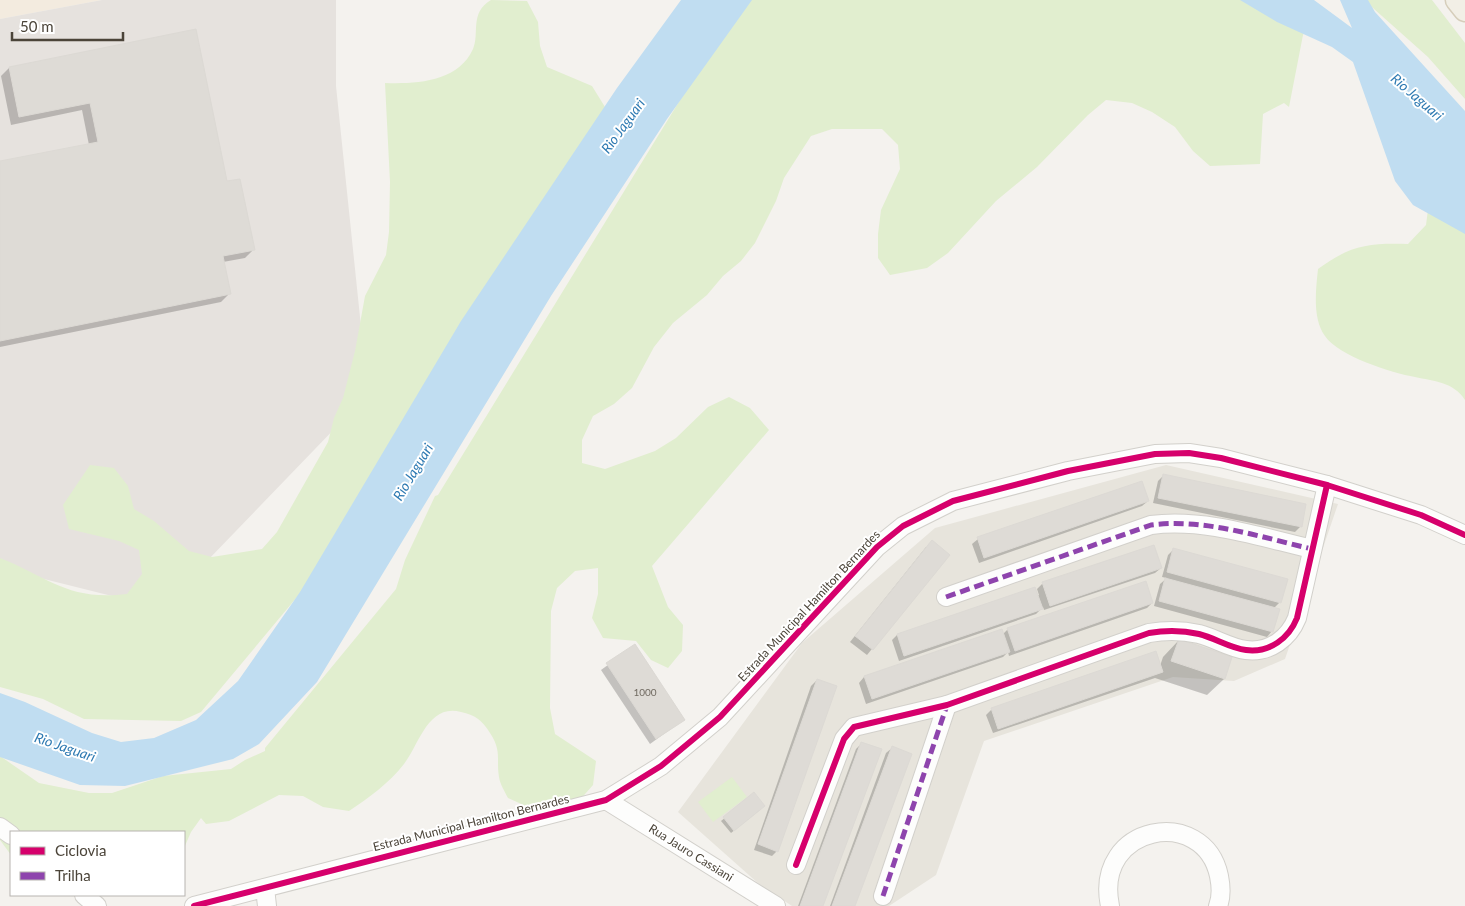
<svg xmlns="http://www.w3.org/2000/svg" width="1465" height="906" font-family="Lato,sans-serif">
	<style>
		.residential { fill: #e7e4dc }
		.commercial { fill: #f3ebdf }
		.industrial { fill: #e6e2de }
		.green { fill: #e1eecf }
		.water { fill: #c0ddf1 }
		.shadow { fill: #0003 }
		.building { fill: #dedbd6; stroke: #dcd9d4 }
		.lines { fill: none; stroke-linecap: round; stroke-linejoin: round }
		.minor-casing { stroke: #d2d0cb; stroke-width: 20 }
		.major-casing { stroke: #d6cebb; stroke-width: 25 }
		.minor { stroke: #fdfdfc; stroke-width: 18 }
		.major { stroke: #f2efe6; stroke-width: 22 }
		.quiet { stroke: #8e44ad; stroke-width: 5; stroke-dasharray: 10 5; stroke-linecap: butt }
		.cycleway-casing { stroke: #fff; stroke-width: 9 }
		.cycleway { stroke: #d6006c; stroke-width: 6 }
		.labels { text-anchor: middle; stroke-width: 4; stroke-linejoin: round; paint-order: stroke }
		.number-label { font-size: 10px; fill: #706a61 }
		.street-label { font-size: 12px; fill: #4b4439; stroke: #fff }
		.water-label { font-size: 14px; font-style: italic; fill: #2e7ab2; stroke: #fff }
	</style>
	<rect width="100%" height="100%" fill="#f4f2ee"/>
	<polygon class="residential" points="1166,465 1338,504 1285,659 1234,681 1173,677 984,741 936,875 889,906 792,906 759,884 678,812 802,643 935,528"/>
	<polygon class="commercial" points="0,0 102,0 0,19"/>
	<polygon class="industrial" points="102,0 336,0 336,86 368,394 207,561 140,603 0,568 0,19"/>
	<g class="green">
		<path d="M491,0L527,1L538,22L540,46L547,67L592,86L605,107L368,512L201,712L181,721L84,719L43,699L0,687V558C50,578 68,601 127,594L142,574L139,550L119,541L69,529L63,505L90,465L114,468L128,486L134,509L154,521L189,551L212,557L262,549L277,532L328,442L334,418L343,398L355,351L365,296L386,255L389,232L390,182L385,83C417,84 458,82 473,49C480,34 469,13 491,0Z"/>
		<path d="M749,0H1263L1309,25L1303,35L1289,107L1284,103L1263,114L1260,164L1210,166L1193,151L1175,127L1152,112L1132,103L1106,100L1088,115L1037,167L996,201L948,253L927,268L890,275L878,258V234L881,210L900,169L898,145L882,129H832L811,136L784,178L776,201L755,243L741,261L723,276L707,295L673,323L654,347L632,388L614,404L593,416L582,440V463L605,469L655,451L676,438L708,407L729,397L750,408L769,430L652,566L668,607L683,625L682,651L668,668L651,660L636,641L603,638L592,618L598,594V568L575,571L557,588L551,611L550,708L555,734L596,761L593,785L578,802L552,808L528,807L508,798C505,792 500,784 499,777C496,759 502,751 490,733C482,720 475,715 461,712C428,703 419,745 404,764C389,783 370,797 349,811L323,807L303,796L279,795L229,821L206,824L201,818L191,832L184,848V832H11V855L0,840V756L39,783L89,793H112L163,776L231,769L245,760L265,751V748L396,589L405,560L435,496L438,495L726,25Z"/>
		<polygon points="1364,0 1432,0 1465,43 1465,99 1428,57"/>
		<path d="M1465,161V400C1454,382 1433,381 1415,377C1392,373 1338,356 1325,336C1312,318 1316,289 1318,269C1351,245 1368,243 1408,244L1426,225L1429,202Z"/>
		<polygon points="732,777 747,797 713,822 698,802"/>
	</g>
	<g class="water">
		<polygon points="681,0 752,0 667,119 551,296 317,682 259,744 233,759 125,786 80,785 0,757 0,693 25,702 92,733 121,742 154,738 196,720 238,681 300,592 461,321 617,88"/>
		<polygon points="1240,0 1314,0 1352,28 1340,0 1368,0 1375,12 1465,111 1465,234 1413,205 1395,181 1353,62 1332,47 1277,22"/>
	</g>
	<g class="shadow">
		<polygon points="195,30 226,183 254,249 245,258 223,262 229,294 221,302 0,347 0,163 89,145 82,110 11,125 1,76 9,68"/>
		<polygon points="1163,476 1305,505 1300,527 1295,532 1153,503 1158,481"/>
		<polygon points="1148,501 1142,506 979,563 972,544 978,539"/>
		<polygon points="926,547 948,555 867,655 850,642"/>
		<polygon points="1174,549 1280,602 1274,608 1272,631 1267,637 1154,606 1160,584 1167,578 1162,577 1168,555"/>
		<polygon points="1161,568 1155,573 1044,610 1043,607 1036,614 899,661 892,640 897,635 1034,588 1037,596 1039,595 1037,589 1043,583"/>
		<polygon points="1152,603 1147,608 1009,656 1008,652 1003,657 866,704 859,683 864,677 1002,631 1003,634 1008,629"/>
		<polygon points="1179,640 1231,658 1224,679 1207,695 1155,678 993,733 986,715 992,709 1160,666 1163,657"/>
		<polygon points="634,646 683,720 650,744 601,670"/>
		<polygon points="817,680 777,851 772,856 754,850 811,686"/>
		<polygon points="862,743 822,906 798,906 856,749"/>
		<polygon points="892,748 854,906 830,906 886,753"/>
		<polygon points="754,794 761,809 731,833 721,821"/>
	</g>
	<g class="building">
		<polygon points="196,29 227,181 240,179 255,250 223,256 231,294 0,341 0,161 98,142 90,103 19,117 9,67"/>
		<polygon points="1163,474 1306,504 1302,527 1158,498"/>
		<polygon points="1142,481 1149,501 984,558 977,537"/>
		<polygon points="932,540 950,555 873,650 855,636"/>
		<polygon points="1154,545 1162,568 1050,606 1042,582"/>
		<polygon points="1173,548 1288,579 1281,603 1167,572"/>
		<polygon points="1165,578 1280,609 1273,632 1159,601"/>
		<polygon points="1146,581 1153,603 1015,651 1007,628"/>
		<polygon points="1035,587 1043,609 904,656 897,634"/>
		<polygon points="1002,629 1010,652 872,699 864,676"/>
		<polygon points="1179,639 1232,657 1225,679 1171,661"/>
		<polygon points="635,644 685,720 656,739 606,663"/>
		<polygon points="1156,651 1163,672 998,729 991,708"/>
		<polygon points="817,679 837,686 778,852 758,844"/>
		<polygon points="861,742 882,749 823,906 800,906"/>
		<polygon points="892,746 912,754 855,906 832,906"/>
		<polygon points="754,792 765,806 734,831 723,817"/>
	</g>
	<g class="lines">
		<defs>
			<g id="minor">
				<path d="M946,597L1151,525C1204,518 1260,537 1312,549"/>
				<polyline points="606,800 776,906"/>
				<polyline points="0,827 11,835"/>
				<path d="M796,865L844,739L854,727L947,705L1149,633C1167,630 1181,630 1199,634C1215,638 1230,648 1246,650C1270,653 1289,638 1297,618L1327,485"/>
				<polyline points="265,888 267,906"/>
				<polyline points="84,895 97,906"/>
				<polyline points="883,896 947,705"/>
				<polyline points="194,906 606,800 661,766 720,717 877,547 903,526 953,501 1068,471 1155,454 1189,453 1221,458 1327,485 1421,515 1465,535"/>
				<path d="M1110,906C1093,824 1204,805 1219,876C1221,886 1222,896 1218,906"/>
			</g>
			<polyline id="major" points="1457,0 1465,10"/>
		</defs>
		<use href="#minor" class="minor-casing"/>
		<use href="#major" class="major-casing"/>
		<use href="#minor" class="minor"/>
		<use href="#major" class="major"/>
		<g class="quiet">
			<path d="M946,597L1151,525C1204,518 1260,537 1312,549"/>
			<polyline points="883,896 947,705"/>
		</g>
		<defs>
			<g id="cycleway">
				<path d="M796,865L844,739L854,727L947,705L1149,633C1167,630 1181,630 1199,634C1215,638 1230,648 1246,650C1270,653 1289,638 1297,618L1327,485"/>
				<polyline points="194,906 606,800 661,766 720,717 877,547 903,526 953,501 1068,471 1155,454 1189,453 1221,458 1327,485 1421,515 1465,535"/>
			</g>
		</defs>
		<use href="#cycleway" class="cycleway-casing"/>
		<use href="#cycleway" class="cycleway"/>
	</g>
	<g class="labels">
		<g class="number-label">
			<text x="645" y="696">1000</text>
		</g>
		<g class="street-label">
			<text transform="translate(809 606) rotate(-47)" y="4">Estrada Municipal Hamilton Bernardes</text>
			<text transform="translate(471 823) rotate(-14)" y="4">Estrada Municipal Hamilton Bernardes</text>
			<text transform="translate(691 853) rotate(32)" y="4">Rua Jauro Cassiani</text>
		</g>
		<g class="water-label">
			<text transform="translate(1417 97) rotate(41)" y="5">Rio Jaguari</text>
			<text transform="translate(623 126) rotate(-54)" y="5">Rio Jaguari</text>
			<text transform="translate(413 472) rotate(-59)" y="5">Rio Jaguari</text>
			<text transform="translate(65 747) rotate(19)" y="5">Rio Jaguari</text>
		</g>
	</g>
	<rect x="10" y="831" width="175" height="65" fill="#ffffff" stroke="#b7b4b0"/>
	<rect x="20" y="847" width="25" height="8" fill="#d6006c" stroke="#b7b4b0"/>
	<text x="55" y="856" font-size="15" fill="#4b4439">Ciclovia</text>
	<rect x="20" y="872" width="25" height="8" fill="#8e44ad" stroke="#b7b4b0"/>
	<text x="55" y="881" font-size="15" fill="#4b4439">Trilha</text>
	<path d="M12 32v8h111v-8" fill="none" stroke="#4b4439" stroke-width="2.5"/>
	<text x="20" y="32" font-size="15" fill="#4b4439" stroke="#ffffff" stroke-width="4" paint-order="stroke">50 m</text>
</svg>
